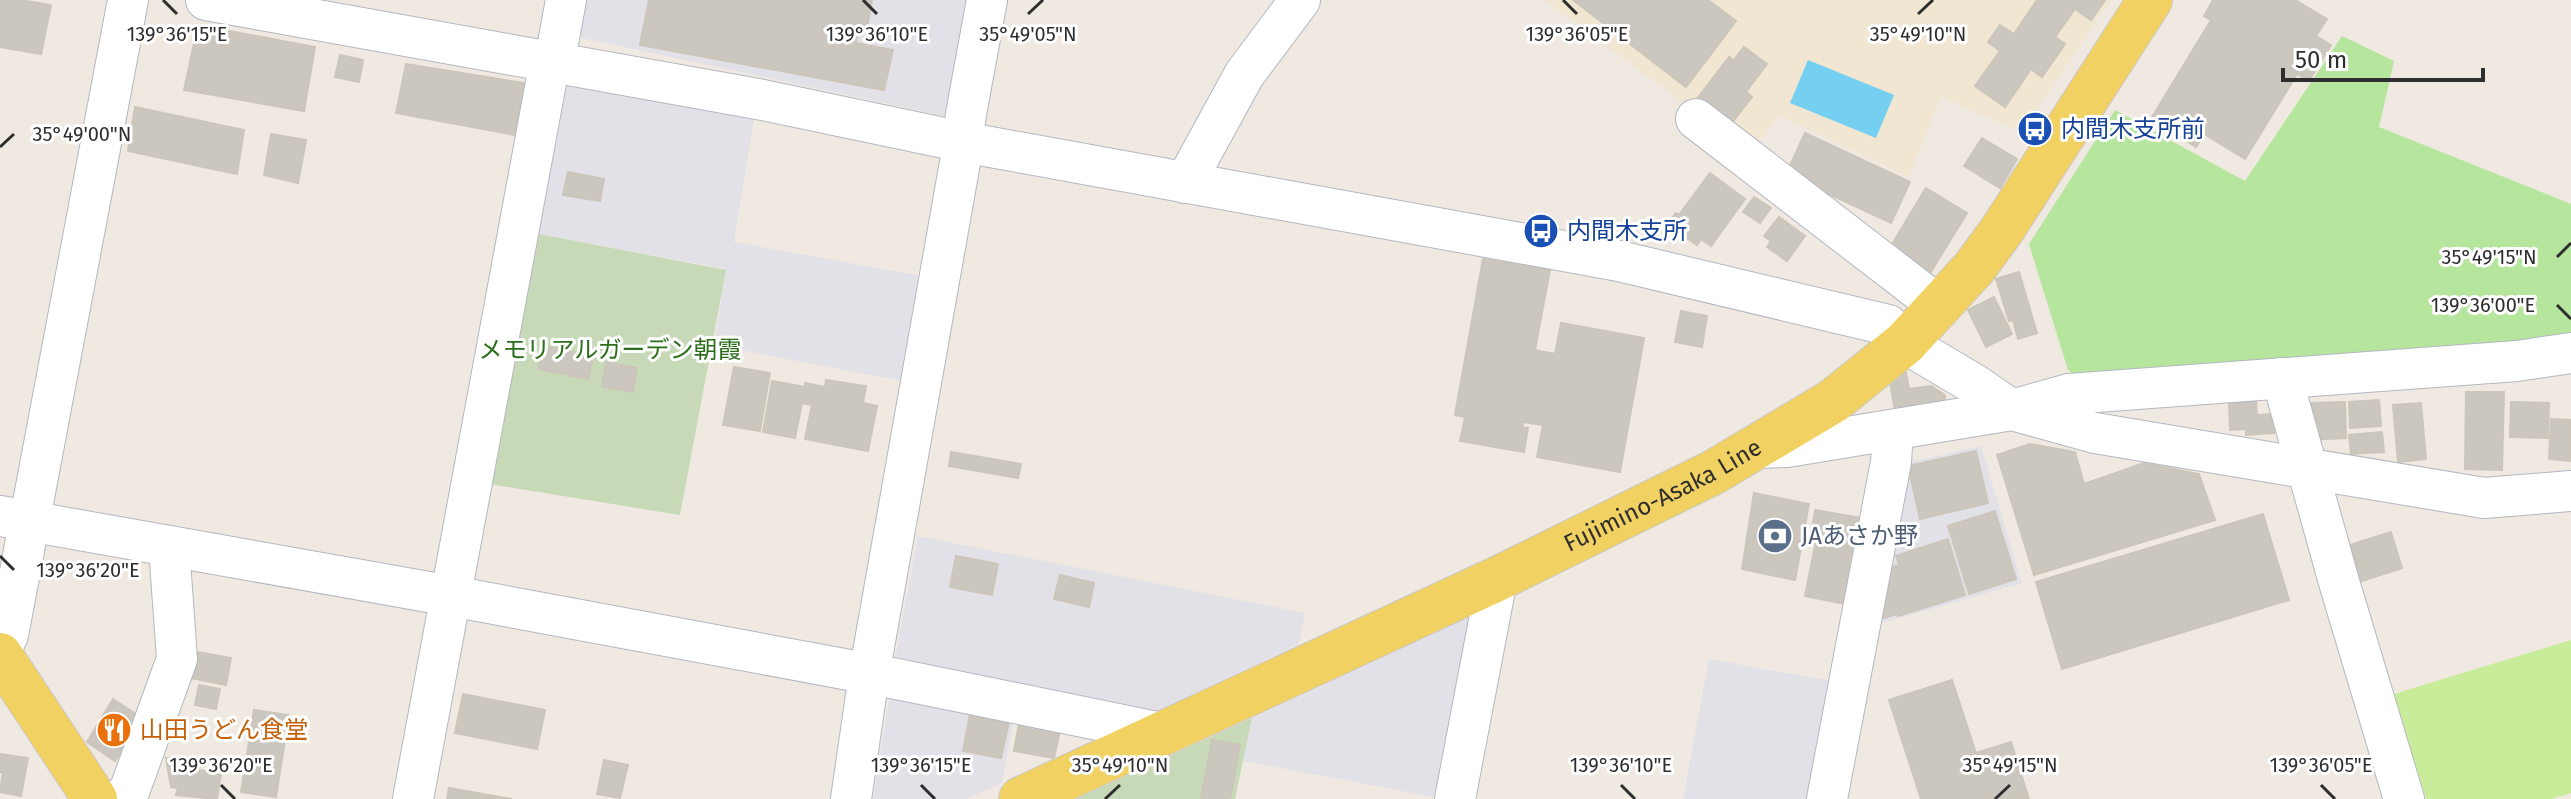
<svg xmlns="http://www.w3.org/2000/svg" width="2571" height="799" font-family="'Fira Sans','Noto Sans JP',sans-serif">
	<style>
		.industrial { fill: #e3e1e8 }
		.education { fill: #f0e6d1 }
		.green { fill: #b6e59e }
		.cemetery { fill: #c8d9b8 }
		.pitch { fill: #c9ec9a }
		.water { fill: #75cff0 }
		.building { fill: #cbc7bf; stroke: #cbc5ba; stroke-width: 2 }
		.lines { fill: none; stroke-linecap: round; stroke-linejoin: round }
		.minor-casing { stroke: #b4b7c1; stroke-width: 42 }
		.major-casing { stroke: #c9c9c9; stroke-width: 46 }
		.minor { stroke: #fff; stroke-width: 40 }
		.major { stroke: #f2d163; stroke-width: 44 }
		.ticks { fill: none; stroke: #2e2e2e; stroke-width: 3 }
		.labels { text-anchor: middle; stroke-width: 6; stroke-linejoin: round; paint-order: stroke }
		.transit-label { font-size: 24px; fill: #164399; stroke: #fff; text-anchor: start }
		.park-label { font-size: 24px; fill: #2c6e1b; stroke: #fff }
		.street-label { font-size: 24px; fill: #2e2e2e; stroke: #fff }
		.service-label { font-size: 24px; fill: #4e5e75; stroke: #fff; text-anchor: start }
		.food-label { font-size: 24px; fill: #c56008; stroke: #fff; text-anchor: start }
		.ticks-label { font-size: 20px; text-anchor: middle; fill: #2e2e2e; stroke: #fff; stroke-width: 6; stroke-linejoin: round; paint-order: stroke }
	</style>
	<rect width="100%" height="100%" fill="#efe9e1"/>
	<g class="industrial">
		<polygon points="575,0 977,0 955,118 568,35"/>
		<polygon points="566,78 755,113 734,242 927,277 907,382 714,345 726,269 529,232"/>
		<polygon points="1981,446 2022,583 1868,627 1902,464"/>
		<polygon points="918,536 1305,613 1299,644 1145,717 893,670"/>
		<polygon points="1480,612 1445,799 1243,761 1252,718"/>
		<polygon points="1709,659 1831,681 1810,799 1683,799"/>
		<polygon points="891,689 1015,714 1002,783 966,799 873,799"/>
	</g>
	<polygon class="education" points="1545,0 2111,0 2022,132 1941,97 1909,177 1781,116 1749,152"/>
	<polygon class="green" points="2342,36 2394,61 2379,127 2571,204 2571,337 2075,375 2068,370 2029,244 2115,110 2245,181"/>
	<g class="cemetery">
		<polygon points="529,232 726,270 680,515 483,483"/>
		<polygon points="1252,718 1235,799 1076,799"/>
	</g>
	<polygon class="pitch" points="2571,640 2571,793 2552,799 2426,799 2394,694"/>
	<polygon class="water" points="1808,60 1894,95 1876,138 1790,103"/>
	<g class="building">
		<polygon points="0,0 21,0 51,5 41,54 0,47"/>
		<polygon points="649,0 872,0 867,28 858,26 856,43 893,50 884,90 640,45"/>
		<polygon points="1573,0 1708,0 1736,21 1686,87"/>
		<polygon points="2037,0 2105,0 2091,20 2075,9 2055,37 2065,44 2042,77 2031,69 2005,107 1975,86 2000,51 1988,42 2000,25 2014,34"/>
		<polygon points="2213,0 2295,0 2327,19 2316,36 2331,45 2309,81 2297,74 2245,159 2204,134 2196,147 2151,119 2211,20 2204,16"/>
		<polygon points="198,25 315,47 304,111 184,90"/>
		<polygon points="1744,47 1767,64 1746,92 1752,97 1727,129 1693,104 1729,57 1734,60"/>
		<polygon points="340,55 363,60 359,82 335,77"/>
		<polygon points="406,64 536,85 526,137 396,113"/>
		<polygon points="135,107 244,130 237,174 128,151"/>
		<polygon points="1805,133 1910,182 1891,223 1786,174"/>
		<polygon points="271,134 306,140 298,183 264,175"/>
		<polygon points="1982,138 2017,159 2000,188 1964,166"/>
		<polygon points="568,172 604,179 600,201 563,195"/>
		<polygon points="1710,173 1745,199 1711,246 1701,239 1697,245 1667,224 1676,213 1679,215"/>
		<polygon points="1926,188 1967,213 1929,275 1888,251"/>
		<polygon points="1754,197 1771,208 1760,223 1743,212"/>
		<polygon points="1779,217 1805,236 1787,261 1767,247 1771,241 1764,236"/>
		<polygon points="1483,259 1550,270 1535,350 1555,354 1561,323 1644,338 1620,472 1537,457 1543,425 1523,422 1522,427 1528,428 1524,452 1460,441 1465,417 1455,415"/>
		<polygon points="2019,272 2037,333 2018,339 2013,320 2009,321 1996,279"/>
		<polygon points="1994,297 2012,334 1986,347 1968,310"/>
		<polygon points="1681,311 1707,316 1702,347 1675,342"/>
		<polygon points="542,346 593,356 588,379 538,369"/>
		<polygon points="606,362 637,368 633,392 602,387"/>
		<polygon points="734,367 770,373 760,431 723,425"/>
		<polygon points="1906,373 1909,389 1931,386 1945,395 1945,408 1896,417 1889,376"/>
		<polygon points="826,380 866,386 863,403 877,406 868,451 805,439 812,405 802,403 795,438 763,432 772,381 805,387 805,383 825,387"/>
		<polygon points="2466,392 2504,392 2502,470 2465,469"/>
		<polygon points="2379,400 2381,426 2350,428 2349,402"/>
		<polygon points="2256,401 2257,415 2273,414 2274,433 2246,435 2246,429 2230,430 2229,402"/>
		<polygon points="2345,402 2346,438 2309,440 2308,403"/>
		<polygon points="2511,402 2549,403 2548,438 2510,437"/>
		<polygon points="2421,403 2426,459 2398,462 2393,405"/>
		<polygon points="2551,419 2571,420 2571,461 2549,459"/>
		<polygon points="2382,432 2384,452 2351,454 2349,435"/>
		<polygon points="2030,444 2036,464 2003,474 1997,455"/>
		<polygon points="2030,444 2075,452 2084,484 2144,463 2199,474 2215,520 2034,575 2003,474 2036,464"/>
		<polygon points="1976,451 1988,503 1920,519 1908,466"/>
		<polygon points="951,452 1021,464 1018,478 949,466"/>
		<polygon points="1754,493 1809,504 1795,580 1742,569"/>
		<polygon points="1815,510 1861,518 1845,604 1805,596 1818,531 1812,529"/>
		<polygon points="1995,511 2016,579 1969,594 1948,526"/>
		<polygon points="2263,514 2289,600 2062,669 2036,582"/>
		<polygon points="2391,532 2402,568 2359,582 2347,546"/>
		<polygon points="1948,539 1965,595 1898,616 1897,614 1884,618 1876,594 1883,570 1899,565 1896,556"/>
		<polygon points="956,556 998,564 992,595 950,587"/>
		<polygon points="1060,575 1094,583 1089,607 1054,599"/>
		<polygon points="186,650 231,658 226,685 181,676"/>
		<polygon points="1952,680 1976,753 2011,742 2029,799 1921,799 1889,700"/>
		<polygon points="199,685 220,689 216,709 195,705"/>
		<polygon points="463,694 545,710 537,749 455,733"/>
		<polygon points="113,699 142,718 115,761 87,742"/>
		<polygon points="971,709 1010,717 1001,758 963,751"/>
		<polygon points="254,710 289,715 276,797 241,792"/>
		<polygon points="1020,718 1061,726 1054,758 1014,751"/>
		<polygon points="1212,740 1240,745 1230,799 1201,799"/>
		<polygon points="0,754 28,758 21,796 0,792 3,772 0,772"/>
		<polygon points="166,758 200,763 199,770 221,774 217,799 176,795 178,788 171,787"/>
		<polygon points="604,760 628,765 620,798 597,794"/>
		<polygon points="449,788 512,799 447,799"/>
	</g>
	<g class="lines">
		<defs>
			<g id="minor">
				<polyline points="206,0 763,100 963,142 1619,261 1888,325 1905,343 1974,384 2012,410 2095,433 2484,498 2571,491"/>
				<polyline points="1696,119 1925,295 1937,311"/>
				<polyline points="1185,183 1244,75 1300,0"/>
				<polyline points="2282,378 2339,582 2404,799"/>
				<polyline points="1758,448 1787,447 2012,410 2069,394 2517,361 2571,353"/>
				<polyline points="0,516 451,596 887,677 1162,733"/>
				<polyline points="0,652 8,635 128,0"/>
				<polyline points="122,799 130,789 177,659 169,547"/>
				<polyline points="413,799 550,61 557,49 566,0"/>
				<polyline points="851,799 869,675 961,157 966,114 987,0"/>
				<polyline points="1455,799 1497,579"/>
				<polyline points="1827,799 1891,462 1893,431"/>
			</g>
			<g id="major">
				<polyline points="0,655 95,799"/>
				<path id="s1" d="M1021,799L1497,579L1714,472L1833,401L1905,343L1974,268L2002,230L2150,0"/>
			</g>
		</defs>
		<use href="#minor" class="minor-casing"/>
		<use href="#major" class="major-casing"/>
		<use href="#minor" class="minor"/>
		<use href="#major" class="major"/>
	</g>
	<path class="ticks" d="M163,0L177,14M863,0L877,14M1563,0L1577,14M1028,14L1043,0M1918,14L1933,0M0,147L14,134M2557,257L2571,243M2557,305L2571,319M0,556L14,570M221,785L235,799M921,785L935,799M1621,785L1635,799M2321,785L2335,799M1105,799L1120,785M1995,799L2010,785"/>
	<defs>
		<symbol id="bus-disc" viewBox="-11 -11 22 22"><circle r="9.5" fill="#1a4fb4" stroke="#fff"/><path d="M-5-6H5V4H4V6H2V4H-2V6H-4V4H-5ZM-3.5-4V0h7V-4ZM-3.5 1.2v1.5H-2V1.2ZM2 1.2v1.5H3.5V1.2Z" fill="#fff"/></symbol>
		<symbol id="bank-disc" viewBox="-11 -11 22 22"><circle r="9.5" fill="#5c6f8a" stroke="#fff"/><path d="M-6-4H6V4H-6ZM0-2.3a2.3 2.3 0 1 0 0 4.6a2.3 2.3 0 1 0 0-4.6Z" fill="#fff"/></symbol>
		<symbol id="restaurant-disc" viewBox="-11 -11 22 22"><circle r="9.5" fill="#e8710a" stroke="#fff"/><path d="M-5-6h1v4h1v-4h1v4h1v-4h1v5L-1.5 .5V6h-2V.5L-5-1ZM5-6V6H3V1.5H1.5Q1.5-4 5-6Z" fill="#fff"/></symbol>
	</defs>
	<g fill-rule="evenodd">
		<use href="#bus-disc" x="2015" y="109" width="40" height="40"/>
		<use href="#bus-disc" x="1521" y="211" width="40" height="40"/>
		<use href="#bank-disc" x="1755" y="516" width="40" height="40"/>
		<use href="#restaurant-disc" x="94" y="710" width="40" height="40"/>
	</g>
	<g class="labels">
		<g class="transit-label">
			<text x="2061" y="137">内間木支所前</text>
			<text x="1567" y="239">内間木支所</text>
		</g>
		<g class="park-label">
			<text x="610" y="358">メモリアルガーデン朝霞</text>
		</g>
		<g class="street-label">
			<text dy="8" stroke="none"><textPath href="#s1" startOffset="710">Fujimino-Asaka Line</textPath></text>
		</g>
		<g class="service-label">
			<text x="1801" y="544">JAあさか野</text>
		</g>
		<g class="food-label">
			<text x="140" y="738">山田うどん食堂</text>
		</g>
	</g>
	<g class="ticks-label">
		<text x="1028" y="41">35°49'05"N</text>
		<text x="1918" y="41">35°49'10"N</text>
		<text x="177" y="41">139°36'15"E</text>
		<text x="877" y="41">139°36'10"E</text>
		<text x="1577" y="41">139°36'05"E</text>
		<text x="82" y="141">35°49'00"N</text>
		<text x="2489" y="264">35°49'15"N</text>
		<text x="2483" y="312">139°36'00"E</text>
		<text x="88" y="577">139°36'20"E</text>
		<text x="221" y="772">139°36'20"E</text>
		<text x="921" y="772">139°36'15"E</text>
		<text x="1621" y="772">139°36'10"E</text>
		<text x="2321" y="772">139°36'05"E</text>
		<text x="1120" y="772">35°49'10"N</text>
		<text x="2010" y="772">35°49'15"N</text>
	</g>
	<path d="M2283 68v12h200v-12" fill="none" stroke="#2e2e2e" stroke-width="4"/>
	<text x="2295" y="68" font-size="24" fill="#2e2e2e" stroke="#ffffff" stroke-width="6" paint-order="stroke">50 m</text>
</svg>
